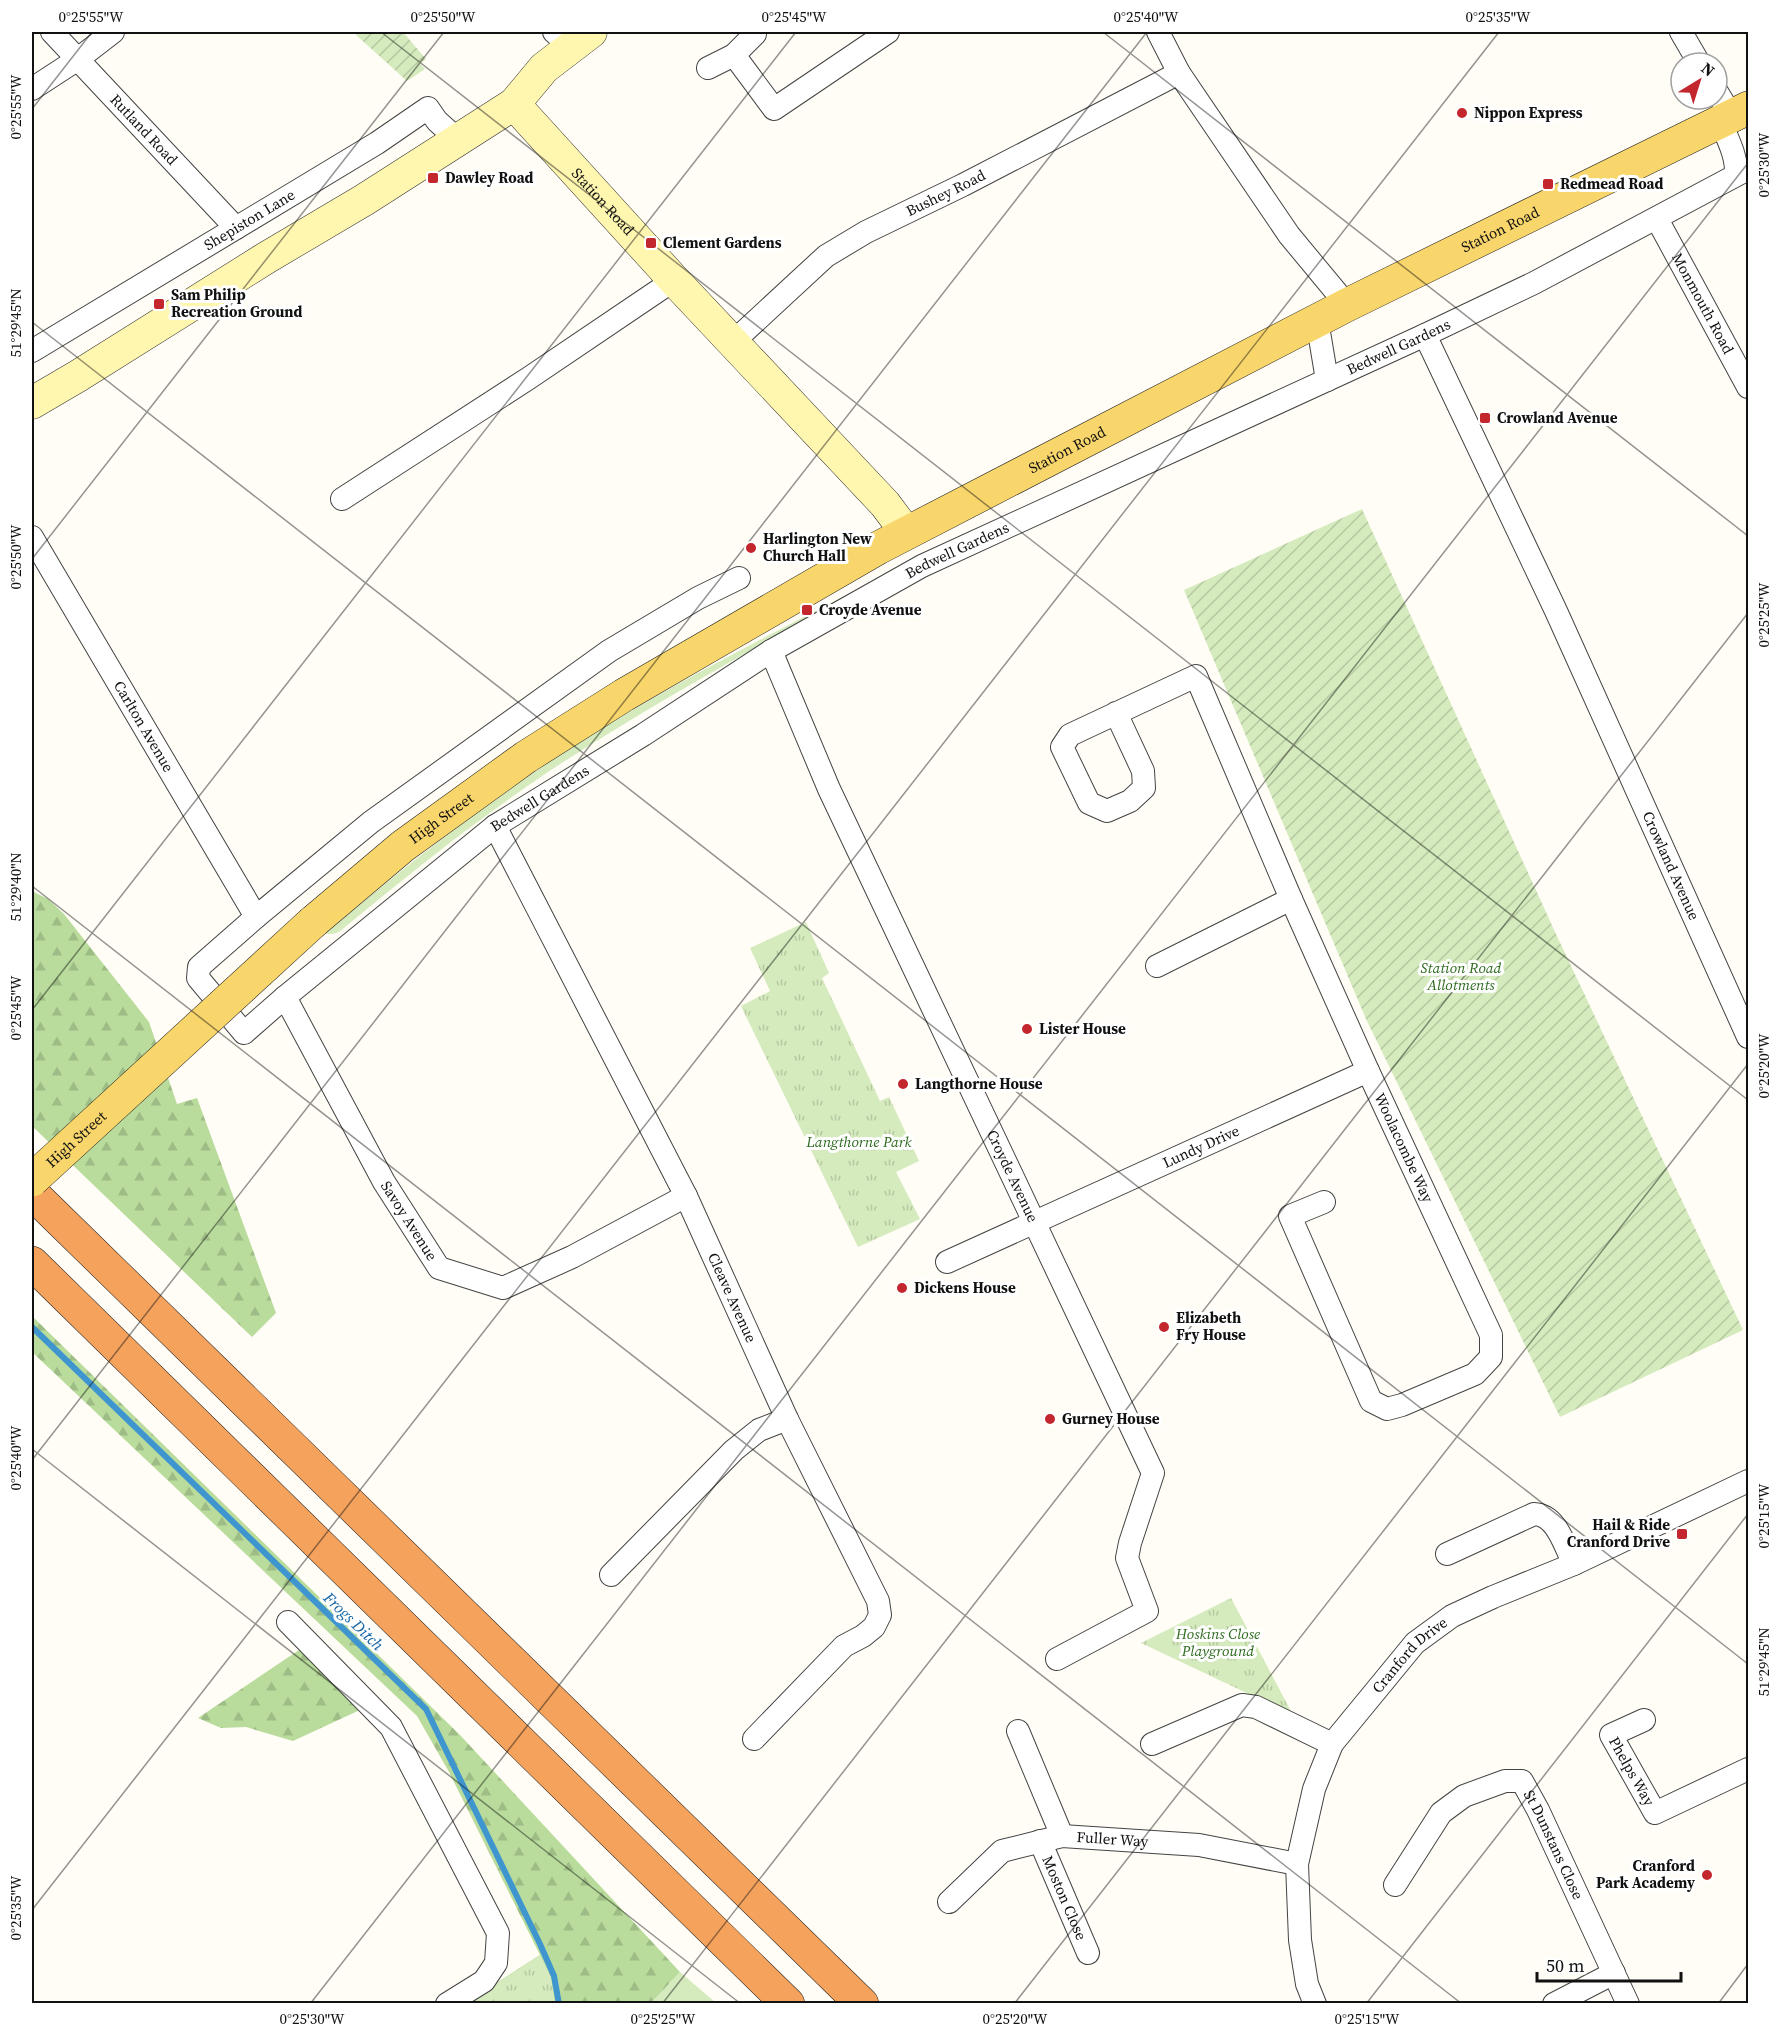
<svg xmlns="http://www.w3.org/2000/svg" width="1780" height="2035" font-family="'Source Serif 4',serif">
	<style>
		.grass { fill: #d5ebbd }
		.forest { fill: url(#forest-firs) }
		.park { fill: url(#park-tufts) }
		.garden { fill: url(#garden-furrows) }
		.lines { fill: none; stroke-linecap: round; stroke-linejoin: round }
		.stream { stroke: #3f96cf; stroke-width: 6 }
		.street-casing { stroke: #444; stroke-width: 24 }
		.secondary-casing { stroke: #333; stroke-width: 33 }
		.primary-casing { stroke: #222; stroke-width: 34 }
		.highway-casing { stroke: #222; stroke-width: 34 }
		.street { stroke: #fff; stroke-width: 22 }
		.secondary { stroke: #fff6b0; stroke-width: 32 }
		.primary { stroke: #f9d66b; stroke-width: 33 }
		.highway { stroke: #f5a25d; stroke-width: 33 }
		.primary-bridge-casing { stroke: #222; stroke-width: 34; stroke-linecap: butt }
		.primary-bridge { stroke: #f9d66b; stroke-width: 33 }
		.ticks { fill: none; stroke: #111; stroke-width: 1.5; stroke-opacity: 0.45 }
		.poi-dot { fill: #c4262e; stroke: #fff; stroke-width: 2 }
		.labels { text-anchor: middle; stroke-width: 6; stroke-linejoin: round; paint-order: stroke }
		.poi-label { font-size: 15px; font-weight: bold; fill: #111; stroke: #fff; text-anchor: start }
		.street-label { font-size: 15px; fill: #111; stroke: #fff }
		.park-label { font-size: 15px; font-style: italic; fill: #2f6b1f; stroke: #fff }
		.water-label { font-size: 16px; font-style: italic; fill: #1768a6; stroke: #fff }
		.neatline { fill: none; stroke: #111; stroke-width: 2 }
		.ticks-label { font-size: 15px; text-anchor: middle; fill: #111 }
	</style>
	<defs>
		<pattern id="forest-firs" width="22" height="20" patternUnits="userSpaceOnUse" patternTransform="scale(1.5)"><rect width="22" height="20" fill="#b9dc9c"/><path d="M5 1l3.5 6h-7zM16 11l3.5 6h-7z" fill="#9ebc85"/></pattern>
		<pattern id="park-tufts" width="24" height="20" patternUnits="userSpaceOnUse" patternTransform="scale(1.5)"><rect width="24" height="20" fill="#d5ebbd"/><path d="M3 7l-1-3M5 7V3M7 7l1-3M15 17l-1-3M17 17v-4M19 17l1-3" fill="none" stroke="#b6c8a1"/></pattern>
		<pattern id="garden-furrows" width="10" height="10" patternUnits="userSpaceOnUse" patternTransform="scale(1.5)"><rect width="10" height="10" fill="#d5ebbd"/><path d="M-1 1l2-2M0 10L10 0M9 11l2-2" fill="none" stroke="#b6c8a1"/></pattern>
	</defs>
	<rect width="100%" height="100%" fill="#fffdf5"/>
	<g class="grass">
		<path d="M865,585C760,646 649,705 548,772C475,821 407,876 339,932L333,934H325C407,864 492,798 583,740C673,683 770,635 865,585Z"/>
		<polygon points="680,1972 716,2003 651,2003"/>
	</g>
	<g class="forest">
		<polygon points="32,891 48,899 64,914 149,1022 177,1104 197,1098 276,1313 252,1337 32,1126"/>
		<polygon points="32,1316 460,1735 680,1972 651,2003 465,2003 540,1955 449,1772 417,1716 32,1352"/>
		<polygon points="305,1646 362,1709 293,1741 246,1727 221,1728 198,1718"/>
	</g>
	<g class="park">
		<polygon points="806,922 829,973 822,978 880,1101 889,1097 919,1161 896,1172 920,1219 858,1247 741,1006 770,991 750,948"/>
		<polygon points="1231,1598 1293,1715 1141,1643"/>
		<polygon points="540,1955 551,1977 555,2003 465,2004"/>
	</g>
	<g class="garden">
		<polygon points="360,32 403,32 426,59 420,64 425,69 407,81 356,35"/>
		<polygon points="1362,509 1555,932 1743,1330 1560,1417 1366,1019 1184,590"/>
	</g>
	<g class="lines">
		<polyline class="stream" points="32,1327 426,1709 540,1944 554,1976 559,2004"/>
		<defs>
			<g id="street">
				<path id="s1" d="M52,32L236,228"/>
				<polyline points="554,32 570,47"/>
				<polyline points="1158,32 1179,73 1289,235 1347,305"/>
				<polyline points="1681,32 1699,63"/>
				<polyline points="734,55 774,109 888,32"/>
				<polyline points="708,68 734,55 755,34"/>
				<polyline points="32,89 78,59 113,32"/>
				<polyline points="1717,92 1732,117"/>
				<path d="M1721,123C1728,140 1737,156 1736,175"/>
				<path id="s2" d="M1657,219L1748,387"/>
				<polyline points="1317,320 1327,380"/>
				<path id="s3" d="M1425,335L1556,611L1748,1037"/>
				<path id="s4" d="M733,342L826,256L866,232L963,185L1179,73"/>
				<path id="s5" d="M32,351L377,143L428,108L437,121L458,140"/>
				<polyline points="342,499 529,378 674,280"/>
				<path id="s6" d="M32,537L256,917"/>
				<path id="s7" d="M739,578L698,598L609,651L371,822L256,917L199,967L198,978L244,1033L285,997L495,826L643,735L771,651L922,566L1425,335L1534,283L1748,169"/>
				<path id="s8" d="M771,651L829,789L1153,1473L1130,1543L1127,1558L1147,1611L1057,1659"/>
				<path id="s9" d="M1116,713L1143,771L1144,788L1130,801L1107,811L1089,803L1062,747L1070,735L1196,676L1291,899L1368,1071L1491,1335V1357L1475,1374L1402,1405L1387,1409L1371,1401L1290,1216L1324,1202"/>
				<path id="s10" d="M495,826L686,1196L787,1419L878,1601L880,1615L874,1627L863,1636L844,1646L754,1739"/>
				<polyline points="1157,966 1291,899"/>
				<path id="s11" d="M285,997L384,1182L439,1268L503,1288L572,1257L686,1196"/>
				<path id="s12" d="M947,1262L1368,1071"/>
				<path d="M1447,1554L1534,1514C1557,1515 1564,1545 1574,1564"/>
				<polyline points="611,1575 734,1450 759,1430 787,1419"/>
				<polyline points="288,1622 391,1727 498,1933 496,1963 484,1981 447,2004"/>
				<path id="s13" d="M1644,1720L1611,1735L1655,1813L1748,1769"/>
				<polyline points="1018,1731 1062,1836"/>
				<polyline points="1152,1744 1242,1705 1256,1707 1332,1744"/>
				<path id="s14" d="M1040,1841L1088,1953"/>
				<path id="s15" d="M1395,1885L1441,1813L1464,1796L1505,1781H1522L1538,1810L1628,2004"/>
				<path id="s16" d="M949,1902L1002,1851L1062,1836L1199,1845L1297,1864"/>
				<path id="s17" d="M1315,2004L1307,1984L1300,1940L1297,1864L1314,1789L1332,1744L1415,1643L1452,1616L1493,1597L1574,1564L1748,1481"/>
				<polyline points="1554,2004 1614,1973"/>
			</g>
			<g id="secondary">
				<path id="s18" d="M514,104L674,280L885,504L906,532"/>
				<polyline points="32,403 78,376 266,258 364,200 514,104 544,68 591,32"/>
			</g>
			<g id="primary">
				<path id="s19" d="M313,922L403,846L526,757L624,695L878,548L1347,305L1748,108"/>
			</g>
			<g id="highway">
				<polyline points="32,1193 862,2004"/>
				<polyline points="32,1263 788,2004"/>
			</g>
		</defs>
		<use href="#street" class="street-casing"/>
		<use href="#secondary" class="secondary-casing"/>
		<use href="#primary" class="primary-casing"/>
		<use href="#highway" class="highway-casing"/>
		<use href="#street" class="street"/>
		<use href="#secondary" class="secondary"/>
		<use href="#primary" class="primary"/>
		<use href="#highway" class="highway"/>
		<defs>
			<g id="primary-bridge">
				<path id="s20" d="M32,1180L313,922"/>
			</g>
		</defs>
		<use href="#primary-bridge" class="primary-bridge-casing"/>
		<use href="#primary-bridge" class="primary-bridge"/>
	</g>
	<path class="ticks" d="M381,32L1748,1100M1103,32L1748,536M32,109L92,32M32,322L1748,1664M32,559L444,32M32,886L1462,2004M32,1010L796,32M32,1449L741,2004M32,1460L1147,32M32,1910L1499,32M310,2004L1748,163M662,2004L1748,613M1014,2004L1748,1064M1366,2004L1748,1514M1718,2004L1748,1964"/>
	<g class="poi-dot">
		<circle cx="1462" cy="113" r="6"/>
		<rect x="427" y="172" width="12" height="12" rx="3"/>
		<rect x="1542" y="178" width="12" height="12" rx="3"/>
		<rect x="645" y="237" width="12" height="12" rx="3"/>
		<rect x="153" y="298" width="12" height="12" rx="3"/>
		<rect x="1479" y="412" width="12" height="12" rx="3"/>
		<circle cx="751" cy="548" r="6"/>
		<rect x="801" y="604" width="12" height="12" rx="3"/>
		<circle cx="1027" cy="1029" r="6"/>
		<circle cx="903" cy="1084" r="6"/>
		<circle cx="902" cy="1288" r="6"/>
		<circle cx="1164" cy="1327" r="6"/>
		<circle cx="1050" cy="1419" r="6"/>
		<rect x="1676" y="1528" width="12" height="12" rx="3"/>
		<circle cx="1707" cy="1875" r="6"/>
	</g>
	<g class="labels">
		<g class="poi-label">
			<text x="1474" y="118">Nippon Express</text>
			<text x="445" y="183">Dawley Road</text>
			<text x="1560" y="189">Redmead Road</text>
			<text x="663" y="248">Clement Gardens</text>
			<text x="171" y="300">Sam Philip<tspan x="171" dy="17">Recreation Ground</tspan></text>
			<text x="1497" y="423">Crowland Avenue</text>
			<text x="763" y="544">Harlington New<tspan x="763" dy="17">Church Hall</tspan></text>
			<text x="819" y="615">Croyde Avenue</text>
			<text x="1039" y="1034">Lister House</text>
			<text x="915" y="1089">Langthorne House</text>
			<text x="914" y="1293">Dickens House</text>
			<text x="1176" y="1323">Elizabeth<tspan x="1176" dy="17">Fry House</tspan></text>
			<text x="1062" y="1424">Gurney House</text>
			<text x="1670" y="1530" text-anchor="end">Hail &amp; Ride<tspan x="1670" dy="17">Cranford Drive</tspan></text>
			<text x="1695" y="1871" text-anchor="end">Cranford<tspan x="1695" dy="17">Park Academy</tspan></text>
		</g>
		<g class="street-label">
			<text dy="5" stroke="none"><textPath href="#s1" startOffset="134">Rutland Road</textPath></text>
			<text dy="5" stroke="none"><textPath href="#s4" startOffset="262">Bushey Road</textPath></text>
			<text dy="5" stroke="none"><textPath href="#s18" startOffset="132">Station Road</textPath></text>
			<text dy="5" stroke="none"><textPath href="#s5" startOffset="254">Shepiston Lane</textPath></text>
			<text dy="5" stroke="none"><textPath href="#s19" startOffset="1378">Station Road</textPath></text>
			<text dy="5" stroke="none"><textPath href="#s2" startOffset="96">Monmouth Road</textPath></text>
			<text dy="5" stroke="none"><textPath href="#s7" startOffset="2100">Bedwell Gardens</textPath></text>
			<text dy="5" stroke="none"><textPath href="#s19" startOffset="892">Station Road</textPath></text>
			<text dy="5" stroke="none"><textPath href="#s7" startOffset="1614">Bedwell Gardens</textPath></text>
			<text dy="5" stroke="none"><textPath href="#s6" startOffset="220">Carlton Avenue</textPath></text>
			<text dy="5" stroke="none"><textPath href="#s7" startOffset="1128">Bedwell Gardens</textPath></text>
			<text dy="5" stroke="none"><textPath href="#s19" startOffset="165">High Street</textPath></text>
			<text dy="5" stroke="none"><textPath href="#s3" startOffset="585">Crowland Avenue</textPath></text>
			<text dy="5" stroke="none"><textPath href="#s20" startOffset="60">High Street</textPath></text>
			<text dy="5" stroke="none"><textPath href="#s12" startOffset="279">Lundy Drive</textPath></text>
			<text dy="5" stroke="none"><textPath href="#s9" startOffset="876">Woolacombe Way</textPath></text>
			<text dy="5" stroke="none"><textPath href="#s8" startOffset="578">Croyde Avenue</textPath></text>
			<text dy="5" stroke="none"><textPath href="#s11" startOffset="256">Savoy Avenue</textPath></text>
			<text dy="5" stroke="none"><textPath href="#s10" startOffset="528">Cleave Avenue</textPath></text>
			<text dy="5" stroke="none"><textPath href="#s17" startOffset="386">Cranford Drive</textPath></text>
			<text dy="5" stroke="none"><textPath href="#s13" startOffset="78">Phelps Way</textPath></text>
			<text dy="5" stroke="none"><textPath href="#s16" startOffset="186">Fuller Way</textPath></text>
			<text dy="5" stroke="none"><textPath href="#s15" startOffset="246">St Dunstans Close</textPath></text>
			<text dy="5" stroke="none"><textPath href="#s14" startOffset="62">Moston Close</textPath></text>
		</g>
		<g class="park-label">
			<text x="1461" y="973">Station Road<tspan x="1461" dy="17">Allotments</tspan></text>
			<text x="859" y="1147">Langthorne Park</text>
			<text x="1218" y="1639">Hoskins Close<tspan x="1218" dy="17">Playground</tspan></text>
		</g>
		<g class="water-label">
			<text transform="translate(354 1621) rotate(44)" y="6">Frogs Ditch</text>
		</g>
	</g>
	<rect width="1780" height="2035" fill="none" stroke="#ffffff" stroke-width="66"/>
	<g transform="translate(1699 81) rotate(38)"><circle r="28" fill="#ffffff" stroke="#a0a0a0" stroke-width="1.5"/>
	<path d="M0-4.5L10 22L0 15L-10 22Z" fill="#c4262e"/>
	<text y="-9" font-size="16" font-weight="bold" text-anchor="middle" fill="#111111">N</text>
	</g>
	<path d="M1537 1972v9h144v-9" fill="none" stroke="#111111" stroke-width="3"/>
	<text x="1546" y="1972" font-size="18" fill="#111111" stroke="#ffffff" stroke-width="4.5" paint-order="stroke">50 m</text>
	<rect x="33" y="33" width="1714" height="1969" class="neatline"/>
	<g class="ticks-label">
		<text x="91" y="22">0°25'55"W</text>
		<text x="443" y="22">0°25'50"W</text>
		<text x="794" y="22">0°25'45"W</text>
		<text x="1146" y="22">0°25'40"W</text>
		<text x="1498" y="22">0°25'35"W</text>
		<text transform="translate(16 107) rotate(-90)" y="5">0°25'55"W</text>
		<text transform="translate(1764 165) rotate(-90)" y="5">0°25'30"W</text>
		<text transform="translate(16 323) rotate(-90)" y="5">51°29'45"N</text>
		<text transform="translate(16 557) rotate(-90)" y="5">0°25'50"W</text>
		<text transform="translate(1764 615) rotate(-90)" y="5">0°25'25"W</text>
		<text transform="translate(16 887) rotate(-90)" y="5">51°29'40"N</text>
		<text transform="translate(16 1008) rotate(-90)" y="5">0°25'45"W</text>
		<text transform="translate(1764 1066) rotate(-90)" y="5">0°25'20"W</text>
		<text transform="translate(16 1458) rotate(-90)" y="5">0°25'40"W</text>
		<text transform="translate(1764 1516) rotate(-90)" y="5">0°25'15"W</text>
		<text transform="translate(1764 1662) rotate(-90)" y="5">51°29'45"N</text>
		<text transform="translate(16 1908) rotate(-90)" y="5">0°25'35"W</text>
		<text x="312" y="2024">0°25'30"W</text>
		<text x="663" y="2024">0°25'25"W</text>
		<text x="1015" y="2024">0°25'20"W</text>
		<text x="1367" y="2024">0°25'15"W</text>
	</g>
</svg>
